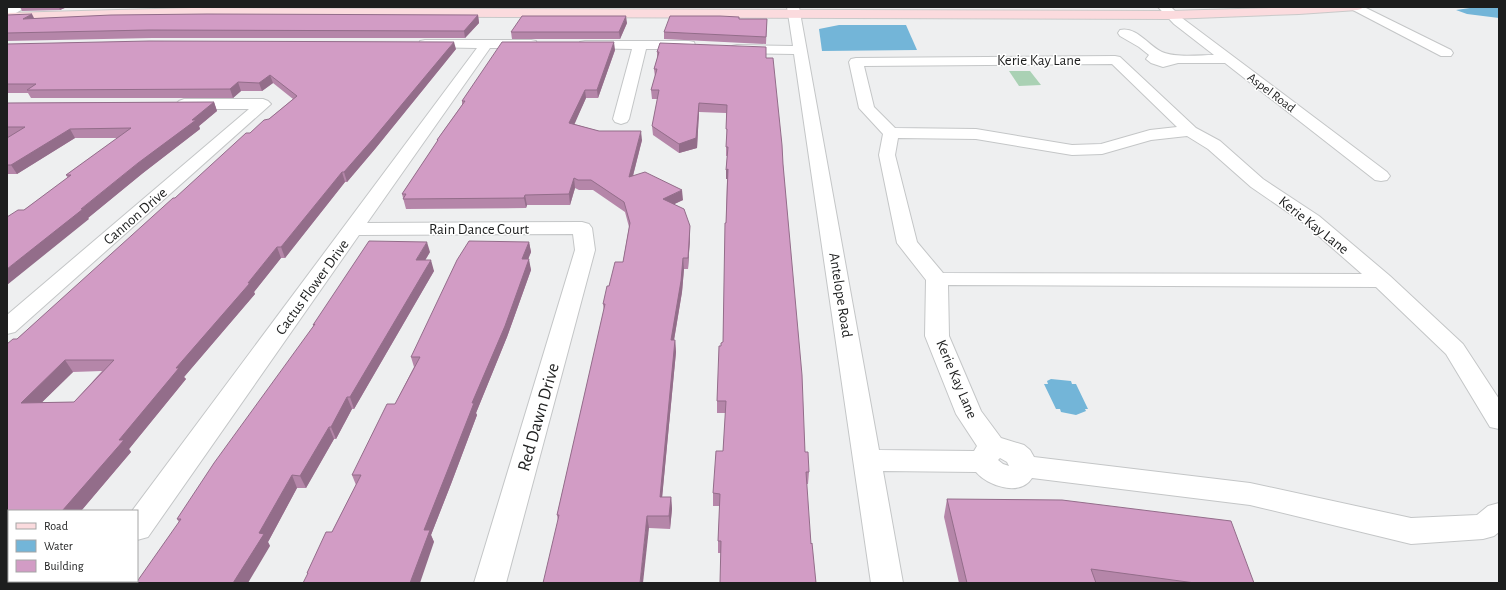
<svg xmlns="http://www.w3.org/2000/svg" width="1506" height="590" font-family="'Alegreya Sans',sans-serif">
	<style>
		.green { fill: #aad1b4 }
		.water { fill: #73b5d8 }
		.lines { fill: none; stroke-linecap: round; stroke-linejoin: round }
		.minor-casing { stroke: #c4c6c7; stroke-width: 2 }
		.major-casing { stroke: #c9c9c9; stroke-width: 2 }
		.minor { fill: #fff; fill-rule: evenodd }
		.major { fill: #fbdbde; fill-rule: evenodd }
		.wall { fill: #b586a9; fill-rule: evenodd }
		.shaded-wall { fill: #936d8a }
		.building { fill: #d29cc5; stroke: #936d8a; fill-rule: evenodd }
		.labels { text-anchor: middle; stroke-width: 3; stroke-linejoin: round; paint-order: stroke }
		.far-street-label { font-size: 13px; fill: #1d1e1e; stroke: #fff }
		.street-label { font-size: 15px; fill: #1d1e1e; stroke: #fff }
		.near-street-label { font-size: 18px; fill: #1d1e1e; stroke: #fff }
	</style>
	<rect width="100%" height="100%" fill="#eeeff0"/>
	<polygon class="green" points="1009,71 1030,71 1041,85 1019,86"/>
	<g class="water">
		<polygon points="1477,7 1499,7 1499,18 1467,14 1456,10"/>
		<polygon points="839,25 906,25 917,50 822,51 819,29"/>
		<polygon points="1051,379 1071,381 1072,384 1076,384 1088,409 1085,409 1086,411 1076,415 1061,412 1060,409 1056,409 1044,384 1048,384 1047,381"/>
	</g>
	<g class="lines">
		<defs>
			<g id="minor">
				<polygon points="11,7 25,7 23,9 7,18 7,9"/>
				<path d="M787,7H799L879,450L974,451L977,446L956,414L925,336L926,280L897,243L879,155L883,134L859,108L849,62L851,59L856,58L1115,56L1120,57L1196,128L1220,141L1263,179L1319,216L1390,276L1463,344L1499,399V429L1490,427L1446,354L1376,287L948,285L949,336L981,411L1001,438L1024,445L1030,450L1034,457L1250,483L1411,518L1477,515L1488,506L1499,503V532L1494,536L1483,539L1411,544L1250,505L1032,478C1020,497 988,486 976,472L883,471L903,583H871L794,54L737,53L732,52L730,49L732,46L737,45L793,46ZM1112,64L1177,127L1150,130L1101,144L1072,145L976,129L895,128L874,107L864,66ZM1187,136L1208,149L1251,187L1305,224L1362,274L943,273L917,242L895,155L898,138L976,139L1072,155L1102,154L1151,140ZM1000,458L1007,462L1009,466L1003,464L998,460Z"/>
				<path d="M1158,7H1171L1182,18L1387,172L1390,176L1387,180L1381,181L1375,180L1225,63H1178L1163,67L1151,63L1146,59L1149,55L1139,47L1120,36L1118,33L1120,30C1136,26 1149,46 1162,52C1175,58 1200,55 1214,55L1174,24Z"/>
				<polygon points="1349,7 1364,7 1451,50 1453,53 1451,56 1441,56 1351,9"/>
				<polygon points="425,40 531,40 536,41 537,44 536,47 531,48 490,48 367,223 582,222 589,224 592,228 595,250 506,583 474,583 575,250 573,234 359,235 148,537 137,540 137,511 132,511 477,48 420,47 419,44 420,41"/>
				<polygon points="585,41 689,41 694,42 695,45 694,48 689,49 646,49 629,119 627,122 621,124 615,122 613,119 632,49 580,48 579,45 580,42"/>
				<polygon points="184,99 263,99 268,101 271,104 15,332 7,334 7,315 249,109 184,109 179,107 176,104 179,101"/>
				<polygon points="82,581 115,581 114,583 81,583"/>
			</g>
			<polygon id="major" points="1306,7 1363,7 1361,9 1357,10 1299,14 1170,19 192,16 7,21 7,13 192,8 1170,11"/>
		</defs>
		<use href="#minor" class="minor-casing"/>
		<use href="#major" class="major-casing"/>
		<use href="#minor" class="minor"/>
		<use href="#major" class="major"/>
	</g>
	<g class="wall">
		<polygon points="20,7 67,7 60,10 22,11"/>
		<polygon points="7,15 34,18 478,15 479,23 465,38 152,38 7,41"/>
		<polygon points="739,19 767,19 766,44 664,39 664,32"/>
		<polygon points="627,23 620,39 512,39 511,32"/>
		<path d="M7,44L456,49L375,149L347,182H345L285,258H281L254,292L255,294L184,377L186,379L129,449L131,452L81,511H9L17,339L250,133L269,119L293,99L273,83L262,91H241L233,98H31L28,93H7ZM102,371L74,402H42L73,372Z"/>
		<polygon points="615,50 598,98 586,98 574,124 599,131 642,140 633,176 683,200 674,204 690,226 690,237 688,269 684,269 682,292 674,340 675,340 676,352 662,497 671,497 672,509 670,529 649,528 558,521 557,515 604,311 603,304 609,286 623,262 629,227 625,212 593,190 579,190 575,188 570,205 527,205 526,208 406,209 402,194 437,142 437,140 462,105 462,101"/>
		<polygon points="657,52 766,58 783,164 805,452 809,472 808,484 807,484 721,553 718,553 718,541 720,506 713,506 713,493 723,451 726,413 717,413 717,401 721,346 723,342 727,179 726,179 726,170 727,156 726,156 726,147 727,139 726,113 699,112 697,148 679,153 653,135 652,126 658,99 652,99 651,90 655,77 654,69 657,59"/>
		<polygon points="214,102 217,111 199,126 200,129 143,173 88,218 89,219 24,210 68,178 66,175 118,138 75,138 17,174 7,174 7,138 8,137 7,137 7,103"/>
		<polygon points="529,242 531,252 528,259 531,270 507,337 476,413 477,415 451,484 431,535 434,542 307,574 307,573 332,532 356,485 352,475 395,404 414,367 411,357"/>
		<polygon points="430,252 425,260 434,271 354,409 352,409 336,439 334,439 306,488 297,488 268,542 270,546 179,522 177,519 314,327 313,325"/>
		<polygon points="947,499 1254,583 959,583 944,517"/>
	</g>
	<g class="shaded-wall">
		<polygon points="59,7 67,7 60,10"/>
		<polygon points="32,14 36,22 23,19"/>
		<polygon points="478,15 479,23 465,38 464,31"/>
		<polygon points="626,16 627,23 620,39 619,32"/>
		<polygon points="454,42 456,49 375,149 347,182 344,172"/>
		<polygon points="614,42 615,50 598,98 597,90"/>
		<polygon points="270,75 273,83 262,91 259,83"/>
		<polygon points="238,82 241,91 233,98 230,89"/>
		<polygon points="585,90 586,98 571,132 569,123"/>
		<polygon points="214,102 217,111 199,126 200,129 143,173 88,218 89,219 7,285 7,269"/>
		<polygon points="699,103 699,112 697,148 679,153 679,144"/>
		<polygon points="70,129 75,138 17,174 11,165"/>
		<polygon points="641,131 642,140 630,187 629,177"/>
		<polygon points="728,169 728,179 726,179 726,170"/>
		<polygon points="342,172 345,182 285,258 281,247"/>
		<polygon points="574,178 575,188 570,205 569,194"/>
		<polygon points="682,190 683,200 664,209 663,199"/>
		<polygon points="525,195 527,205 526,208 524,198"/>
		<polygon points="690,226 690,237 688,269 688,258"/>
		<polygon points="427,242 430,252 419,271 416,260"/>
		<polygon points="529,242 531,252 524,270 522,259"/>
		<polygon points="277,247 281,258 254,292 255,294 184,377 186,379 129,449 131,452 81,511 62,511 119,440 176,368 248,283"/>
		<polygon points="683,258 684,269 682,292 672,352 671,340"/>
		<polygon points="529,259 531,270 507,337 476,413 477,415 451,484 431,535 434,542 420,583 410,583 424,530 472,403"/>
		<polygon points="431,260 434,271 354,409 350,397"/>
		<polygon points="675,340 676,352 661,509 660,497"/>
		<polygon points="65,360 73,372 30,414 21,403"/>
		<polygon points="347,397 352,409 336,439 331,427"/>
		<polygon points="329,427 334,439 306,488 300,476"/>
		<polygon points="292,475 297,488 268,542 270,546 248,583 233,583 259,533"/>
		<polygon points="671,497 672,509 670,529 669,516"/>
		<polygon points="647,516 649,528 643,583 640,583"/>
		<polygon points="9,575 9,581 24,581 23,583 7,583 7,577"/>
	</g>
	<g class="building">
		<polygon points="32,14 23,19 111,15 207,14 478,15 464,31 149,30 7,33 7,15"/>
		<polygon points="522,16 626,16 619,32 511,32"/>
		<polygon points="670,16 720,16 739,17 739,19 767,19 766,37 664,32"/>
		<path d="M149,41L454,42L373,139L344,172H342L281,247H277L248,283H250L176,368H179L119,440H124L62,511H9V575L7,577V344L13,339H17L173,198H175L246,133H250L264,120L269,119L297,96L270,75L259,83L238,82L230,89L27,90L36,84H7V44ZM65,360H114L74,402L21,403Z"/>
		<polygon points="502,42 614,42 597,90 585,90 569,123 599,131 641,131 629,177 645,172 682,190 663,199 684,209 690,226 688,258 683,258 681,281 671,340 675,340 660,497 671,497 669,516 647,516 640,583 543,583 559,515 557,515 605,304 603,304 607,286 609,286 615,262 623,262 630,223 624,202 591,180 578,180 574,178 569,194 525,195 524,198 403,199 406,194 402,194 438,140 437,140 465,101 462,101"/>
		<polygon points="660,43 766,47 766,58 773,58 782,145 783,164 802,375 805,452 808,452 809,472 806,472 811,544 812,543 816,583 720,583 721,541 718,541 720,494 713,493 716,451 723,451 726,401 717,401 719,346 721,346 721,343 723,342 725,223 726,223 728,169 726,170 728,147 726,147 727,129 726,129 727,105 699,103 696,138 679,144 652,126 659,90 651,90 657,69 654,69 659,52 657,52"/>
		<polygon points="214,102 192,120 196,120 138,163 81,209 83,209 7,269 7,217 18,210 24,210 71,175 66,175 131,128 70,129 11,165 7,165 7,138 25,127 7,127 7,103"/>
		<polygon points="369,241 427,242 416,260 431,260 350,397 347,397 331,427 329,427 300,476 292,475 259,533 264,534 233,583 136,583 181,519 177,519 214,463 315,324 313,325"/>
		<polygon points="469,241 529,242 522,259 529,259 505,326 472,403 474,403 447,472 424,530 430,530 410,583 303,583 308,573 307,573 326,532 332,532 361,475 352,475 387,404 395,404 420,357 411,357 457,260"/>
		<polygon points="947,499 1062,500 1231,521 1254,583 1195,583 1091,569 1096,583 967,583"/>
	</g>
	<g class="labels">
		<g class="far-street-label">
			<text transform="translate(1272 92) rotate(37)" y="5">Aspel Road</text>
		</g>
		<g class="street-label">
			<text x="1039" y="65">Kerie Kay Lane</text>
			<text transform="translate(135 216) rotate(-41)" y="5">Cannon Drive</text>
			<text transform="translate(1314 225) rotate(38)" y="5">Kerie Kay Lane</text>
			<text x="479" y="234">Rain Dance Court</text>
			<text transform="translate(312 287) rotate(-54)" y="5">Cactus Flower Drive</text>
			<text transform="translate(841 295) rotate(81)" y="5">Antelope Road</text>
			<text transform="translate(957 379) rotate(67)" y="5">Kerie Kay Lane</text>
		</g>
		<g class="near-street-label">
			<text transform="translate(538 417) rotate(-74)" y="6">Red Dawn Drive</text>
		</g>
	</g>
	<rect width="1506" height="590" fill="none" stroke="#1d1e1e" stroke-width="16"/>
	<rect x="8" y="510" width="130" height="72" fill="#ffffff" stroke="#a5a5a5"/>
	<rect x="16" y="523" width="20" height="6" fill="#fbdbde" stroke="#a5a5a5"/>
	<text x="44" y="530" font-size="12" fill="#1d1e1e">Road</text>
	<rect x="16" y="540" width="20" height="12" fill="#73b5d8" stroke="#a5a5a5"/>
	<text x="44" y="550" font-size="12" fill="#1d1e1e">Water</text>
	<rect x="16" y="560" width="20" height="12" fill="#d29cc5" stroke="#a5a5a5"/>
	<text x="44" y="570" font-size="12" fill="#1d1e1e">Building</text>
</svg>
